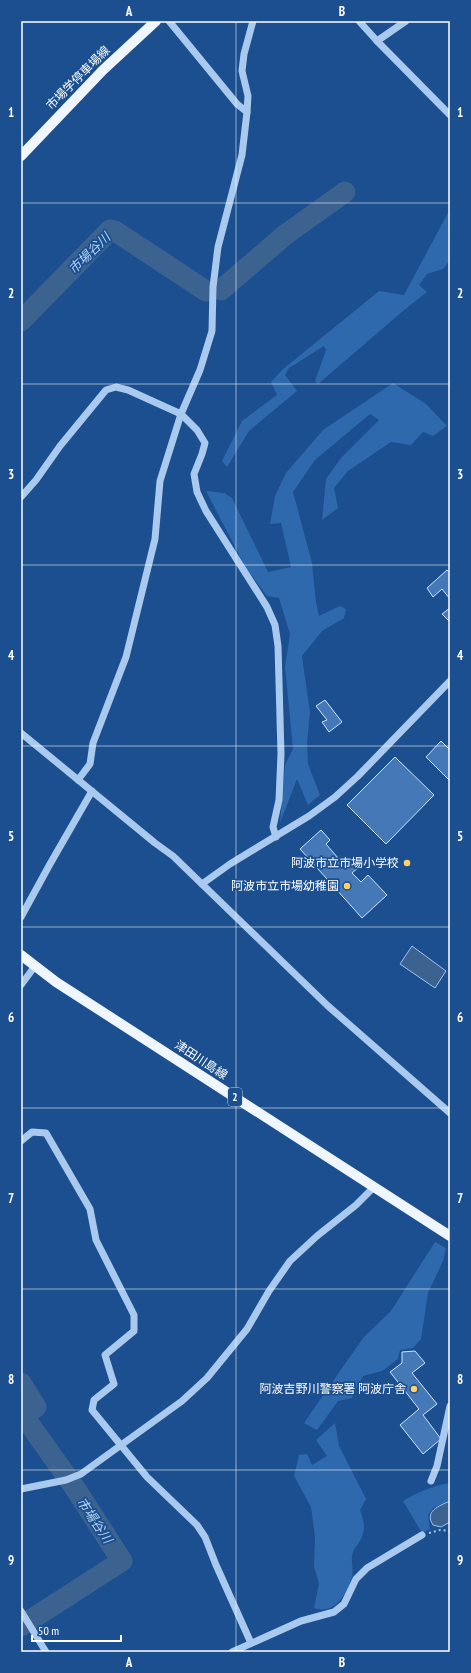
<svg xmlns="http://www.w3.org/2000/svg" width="471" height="1673" font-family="'PT Sans Narrow','Noto Sans JP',sans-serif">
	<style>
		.green { fill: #2e69ad }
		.water { fill: #3c6290; stroke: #9cc4f0 }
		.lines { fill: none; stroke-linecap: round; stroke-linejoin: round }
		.river { stroke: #3c6290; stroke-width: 21 }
		.building { fill: #4478b7; stroke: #cfe3fa }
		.path { stroke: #a9c9ee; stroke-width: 2; stroke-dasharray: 2 3; stroke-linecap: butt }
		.minor { stroke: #a9c9ee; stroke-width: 7 }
		.major { stroke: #f0f6ff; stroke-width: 10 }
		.grid { fill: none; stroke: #fff; stroke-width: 1; stroke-opacity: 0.55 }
		.poi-dot { fill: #ffd166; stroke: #1b4f8f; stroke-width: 1.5 }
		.labels { text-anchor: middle; stroke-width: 3.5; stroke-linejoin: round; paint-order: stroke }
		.shield { fill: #1b4f8f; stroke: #bbcadd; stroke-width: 1 }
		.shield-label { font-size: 11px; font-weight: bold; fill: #fff }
		.street-label { font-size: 12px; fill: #fff; stroke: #1b4f8f }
		.poi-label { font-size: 12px; fill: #fff; stroke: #1b4f8f; text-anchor: end }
		.water-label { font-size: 13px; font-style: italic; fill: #b5d3f5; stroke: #1b4f8f }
		.neatline { fill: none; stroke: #fff; stroke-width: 1.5 }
		.grid-label { font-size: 13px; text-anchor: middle; font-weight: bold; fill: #fff }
	</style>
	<rect width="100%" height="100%" fill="#1b4f8f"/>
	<g class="green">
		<polygon points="450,209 450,260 443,269 427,274 419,285 427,292 403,311 318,384 315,381 326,350 324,346 289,368 285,375 297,391 249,431 227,467 222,461 242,421 277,395 271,382 282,370 379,291 404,295"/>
		<polygon points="393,383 426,404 447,426 433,436 423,432 411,445 391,442 348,471 334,488 338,508 322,520 326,479 341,458 379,420 370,414 315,460 293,492 312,563 316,602 319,616 340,606 346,609 344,618 322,631 302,656 310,713 307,743 308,764 320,795 308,805 297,779 280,823 285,765 293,749 285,667 290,634 279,598 267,596 246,568 206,491 224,493 232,498 268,572 291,567 281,523 270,524 275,496 286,473 323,430"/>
		<polygon points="435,1242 446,1248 443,1261 428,1293 421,1339 413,1348 400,1350 398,1359 382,1371 363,1376 352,1398 338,1401 317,1430 304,1423 363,1338 391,1311"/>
		<path d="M335,1423L339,1446L366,1499L360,1510C364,1521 366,1528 361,1539C359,1544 354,1548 353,1552C350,1560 354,1569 352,1577C346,1595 335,1615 314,1608L319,1584L314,1566L315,1538L311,1507L294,1476L299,1455L307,1454L312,1465L327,1456L316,1440Z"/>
		<path d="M450,1483V1501L433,1508L428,1515L430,1529L422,1533L403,1501C418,1492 432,1486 450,1483Z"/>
	</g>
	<g class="water">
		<polygon points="412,946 446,971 435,988 400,964"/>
		<path d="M450,1501V1522L441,1527L433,1525C424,1511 439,1506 450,1501Z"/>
	</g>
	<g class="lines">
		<g class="river">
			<polyline points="221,290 285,235 345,192"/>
			<polyline points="21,321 110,230 115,231 206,291"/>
			<polyline points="21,1383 36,1407 23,1415 75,1488 122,1561 21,1626"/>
		</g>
	</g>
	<g class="building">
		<polygon points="447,570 450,573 450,599 442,589 433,597 427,588"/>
		<polygon points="450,608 450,622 442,614"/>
		<polygon points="325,700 342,722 329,732 322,722 327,720 316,706"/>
		<polygon points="441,741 450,750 450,781 426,757"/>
		<polygon points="395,757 434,795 386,844 347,805"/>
		<polygon points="321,830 330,840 326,844 344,865 351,859 359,867 352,873 361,882 368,875 387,895 362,918 300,849"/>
		<polygon points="415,1351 425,1363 412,1373 437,1404 423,1415 441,1439 423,1454 400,1425 419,1409 390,1372 402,1363 402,1352"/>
	</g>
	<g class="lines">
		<polyline class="path" points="429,1533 440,1530 450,1531"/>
		<g class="minor">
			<polyline points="359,21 377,41 450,115"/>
			<polyline points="377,41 406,21"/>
			<polyline points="247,112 248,96 242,71 244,54 253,21"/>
			<polyline points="21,497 36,480 60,446 106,390 116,387 128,390 181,414 197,430 205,443 202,454 194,474 197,492 206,511 267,607 275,625 278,646 281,754 279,800 273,827 276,837"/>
			<polyline points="21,733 155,843 173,856 328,1006 450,1113"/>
			<polyline points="78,780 90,764 93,743 126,657 155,539 160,481 181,414 200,370 212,331 213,287 218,247 242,155 247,112 237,104 169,21"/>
			<polyline points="202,884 230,864 309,816 335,797 358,776 450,681"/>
			<polyline points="21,917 50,864 92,791"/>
			<polyline points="21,985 35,966"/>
			<polyline points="21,1141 32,1132 46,1133 90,1209 96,1240 134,1315 134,1331 105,1355 114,1384 94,1400 92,1410 147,1477 197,1525 205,1537 216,1565 251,1643"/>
			<polyline points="431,1481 437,1466 450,1406"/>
			<polyline points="21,1489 66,1480 81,1474 182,1401 207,1378 247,1329 269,1291 290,1261 317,1236 356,1205 374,1187"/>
			<polyline points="21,1611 46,1652"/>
			<polyline points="232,1652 301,1621 334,1612 344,1604 356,1579 367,1568 422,1535"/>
		</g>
		<g class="major">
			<polyline points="21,156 103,70 156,21"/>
			<polyline points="21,955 56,982 450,1236"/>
		</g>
	</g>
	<path class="grid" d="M236,21V1652M21,203H450M21,384H450M21,565H450M21,746H450M21,927H450M21,1108H450M21,1289H450M21,1470H450"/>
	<g class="poi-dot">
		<circle cx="407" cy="863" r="4"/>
		<circle cx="347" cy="886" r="4"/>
		<circle cx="414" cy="1389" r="4"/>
	</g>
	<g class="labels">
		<rect class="shield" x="228" y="1088" width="14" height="18" rx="3"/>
		<g class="shield-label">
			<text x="235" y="1101">2</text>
		</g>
		<g class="street-label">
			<text transform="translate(78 78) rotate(-45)" y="4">市場学停車場線</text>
			<text transform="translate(201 1060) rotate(33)" y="4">津田川島線</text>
		</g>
		<g class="poi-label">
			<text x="399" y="867">阿波市立市場小学校</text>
			<text x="339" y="890">阿波市立市場幼稚園</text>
			<text x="406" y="1393">阿波吉野川警察署 阿波庁舎</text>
		</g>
		<g class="water-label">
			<text transform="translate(89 253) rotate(-44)" y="5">市場谷川</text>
			<text transform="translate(95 1520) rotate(56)" y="5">市場谷川</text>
		</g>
	</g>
	<rect width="471" height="1673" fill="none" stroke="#1b4f8f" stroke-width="44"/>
	<path d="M32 1635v6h89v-6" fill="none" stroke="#ffffff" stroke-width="2"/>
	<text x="38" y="1635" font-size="12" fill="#ffffff" stroke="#1b4f8f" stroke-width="3" paint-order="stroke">50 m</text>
	<rect x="22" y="22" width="427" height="1629" class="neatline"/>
	<g class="grid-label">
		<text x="129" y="16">A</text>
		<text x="342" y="16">B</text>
		<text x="11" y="117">1</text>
		<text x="460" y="117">1</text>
		<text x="11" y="298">2</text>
		<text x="460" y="298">2</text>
		<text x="11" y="479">3</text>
		<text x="460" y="479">3</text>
		<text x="11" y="660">4</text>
		<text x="460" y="660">4</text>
		<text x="11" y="841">5</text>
		<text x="460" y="841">5</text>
		<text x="11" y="1022">6</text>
		<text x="460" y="1022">6</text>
		<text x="11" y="1203">7</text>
		<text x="460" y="1203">7</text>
		<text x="11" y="1384">8</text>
		<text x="460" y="1384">8</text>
		<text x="11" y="1565">9</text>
		<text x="460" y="1565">9</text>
		<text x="129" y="1667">A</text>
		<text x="342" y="1667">B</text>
	</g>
</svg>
